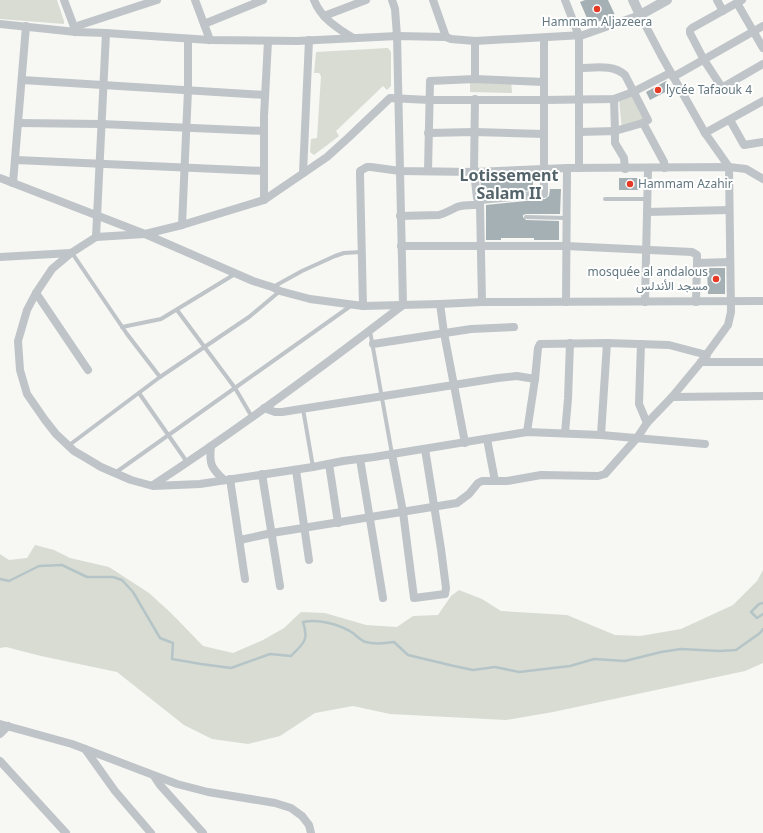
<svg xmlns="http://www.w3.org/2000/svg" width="763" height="833" font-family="'Noto Sans',Vazirmatn,sans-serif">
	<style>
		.green { fill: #d8dcd3 }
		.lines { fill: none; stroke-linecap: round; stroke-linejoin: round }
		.stream { stroke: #b5c5c7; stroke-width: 2.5 }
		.building { fill: #a5b0b4 }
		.service { stroke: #bec4c7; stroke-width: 4 }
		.minor { stroke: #bec4c7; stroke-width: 8 }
		.tertiary { stroke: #bec4c7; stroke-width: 10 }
		.poi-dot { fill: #e53a26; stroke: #fff; stroke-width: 1.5 }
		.labels { text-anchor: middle; stroke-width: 4; stroke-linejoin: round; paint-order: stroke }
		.poi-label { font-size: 12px; fill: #627780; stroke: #fff; text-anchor: start }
		.district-label { font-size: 16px; font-weight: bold; fill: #54646b; stroke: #fff }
	</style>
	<rect width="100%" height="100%" fill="#f7f7f4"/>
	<g class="green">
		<polygon points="0,0 57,0 64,21 64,24 0,19"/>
		<polygon points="388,48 391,52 391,86 387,90 383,86 336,131 339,136 314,155 310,152 311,139 317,138 321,76 319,73 314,73 316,52"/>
		<polygon points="511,80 512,93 470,92 470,81"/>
		<polygon points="632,96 644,119 622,130 619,99"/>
		<polygon points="35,545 54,550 70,558 109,567 149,593 171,613 203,646 233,653 263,640 284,628 301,612 325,613 366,625 397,627 413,616 438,615 451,596 459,590 482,599 501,611 567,615 615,635 640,636 681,629 733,605 757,581 763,570 763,663 745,671 553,712 506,720 390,714 353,706 315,713 280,736 248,744 212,739 184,725 117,672 41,656 6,647 0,648 0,554 9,560 27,558"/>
	</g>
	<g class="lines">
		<g class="stream">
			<path d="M0,579L9,581L39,566L62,565L87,577H113L122,580L133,592L160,638L173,643L172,659L201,664L231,668L270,654L291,656C304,643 309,640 303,622C319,619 339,624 353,633C357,636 361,641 366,642C375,645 385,643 394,642L408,655L454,666L473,670L495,667L519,672L570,666L594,659L625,661L661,652L681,649L719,651L736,650L760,633L763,629"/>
			<polyline points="763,603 759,604 751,612 757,618 763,614"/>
		</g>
	</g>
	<g class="building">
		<polygon points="585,0 608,0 615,15 590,25 580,2"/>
		<polygon points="666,81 671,89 650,100 646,92"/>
		<polygon points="533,177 533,190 482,194 480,178"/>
		<rect x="619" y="178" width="21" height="12"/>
		<polygon points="550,189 561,189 560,214 526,214 523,215 523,217 526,220 559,221 559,240 534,240 534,238 501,238 501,240 486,240 486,205 545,199 549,196"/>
		<polygon points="707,268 725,268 725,294 708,294"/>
	</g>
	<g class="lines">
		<g class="service">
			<polyline points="605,199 647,199"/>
			<polyline points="526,217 566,218"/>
			<polyline points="72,253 127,334 160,377"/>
			<polyline points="273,287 302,271 335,256 344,253 361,252"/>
			<polyline points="177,310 235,388 252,417"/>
			<polyline points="122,327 161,319 235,274"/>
			<polyline points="370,331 392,454"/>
			<polyline points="139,393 187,462"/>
			<polyline points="303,409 313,467"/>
			<polyline points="68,446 160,377 249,317 280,291"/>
			<polyline points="115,473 352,305"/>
		</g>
		<g class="minor">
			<polyline points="64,0 76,32"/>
			<polyline points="195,0 210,40"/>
			<path d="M314,0C321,18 337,28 353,38"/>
			<polyline points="433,0 446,37"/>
			<polyline points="565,0 579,36 579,168"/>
			<polyline points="717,0 723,11"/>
			<polyline points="742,0 692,28 690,30 690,33 704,60 721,86 725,86 763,64"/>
			<polyline points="737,3 763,48"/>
			<polyline points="324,16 366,0"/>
			<polyline points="0,24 76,32 106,33 210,40 297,41 397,36 446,37 451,39 475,41 583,35 640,15 661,55 705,133 729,167 731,312 728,325 701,362 672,397 647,423 637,438 605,474 598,476 541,475 507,481 482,481 478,483 469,494 457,503 272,533 240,540"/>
			<polyline points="204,24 263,0"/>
			<polyline points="74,27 157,0"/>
			<polyline points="106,33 96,237 71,253 52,269 36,293 27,310 18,341 20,370 27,394 45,420 56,434 74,451 86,458 101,467 131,480 153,486 200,484 313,467 343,461 374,457 527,432 601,435 705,444"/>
			<polyline points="475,41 475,79"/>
			<path d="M579,68C594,68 613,64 625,75L648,120L643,123L664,162L665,168"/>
			<polyline points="673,77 763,26"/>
			<polyline points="22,80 265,95"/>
			<polyline points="475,99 474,172 477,198 480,200 480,205 482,302"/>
			<polyline points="614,99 615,131 643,123"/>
			<polyline points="730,120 744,145 763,142"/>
			<polyline points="19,123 101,124 264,131"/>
			<polyline points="579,132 615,131 615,143 624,158 625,169"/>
			<polyline points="428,133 474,132 544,134"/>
			<polyline points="705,133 763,101"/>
			<polyline points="16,160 264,171"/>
			<polyline points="428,171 430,81 475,79 544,82"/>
			<polyline points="303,173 309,40"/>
			<polyline points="0,178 145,234 253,281 272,287 280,291 310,299 363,306 440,304 482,302 763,301"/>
			<polyline points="13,183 26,26"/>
			<polyline points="264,200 264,116 268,41"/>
			<polyline points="480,200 544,194 544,38"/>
			<polyline points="647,212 729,210"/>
			<path d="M400,216L439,215C446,213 451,210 457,207C465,204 472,205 480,205"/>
			<polyline points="182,225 188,90 188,39"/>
			<polyline points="96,237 145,234 182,225 264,200 327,157 348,138 390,98 429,100 544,100 614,99 633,92 670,73"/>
			<polyline points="401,246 566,246 692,252 697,255 697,263 730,262"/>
			<polyline points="0,257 71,253"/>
			<polyline points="36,293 88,370"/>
			<polyline points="566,302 567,168"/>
			<polyline points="645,302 648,169"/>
			<polyline points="696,302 697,263"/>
			<polyline points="440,304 444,333 465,443"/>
			<polyline points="363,306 360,175 360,171 367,167 371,167 400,171 474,172 567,168 729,167 746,169 763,179"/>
			<polyline points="373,344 471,329 514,327"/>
			<polyline points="641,344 639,404 647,423"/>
			<polyline points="701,362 763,362"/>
			<polyline points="672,397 763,396"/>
			<polyline points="264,408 275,412 282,412 498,378 517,376 535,379"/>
			<polyline points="527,432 535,379 538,348 540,344 607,343 669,345 707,355"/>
			<polyline points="565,433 568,399 570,343"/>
			<polyline points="601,435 607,343"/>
			<polyline points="487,439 495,481"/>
			<path d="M211,446C209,464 211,468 224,480"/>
			<polyline points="392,454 403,512 414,598 445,594 446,588 441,549 425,449"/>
			<polyline points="360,459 383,598"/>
			<polyline points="329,464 338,523"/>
			<polyline points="296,470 309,560"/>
			<polyline points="262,474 280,586"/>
			<polyline points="230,479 245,579"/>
			<path d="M153,485C239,429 321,368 403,305L397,36L395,9L392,0"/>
			<polyline points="0,724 72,744 177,784 208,792 275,803 291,808 302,816 309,825 311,833"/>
			<polyline points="0,734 8,726"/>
			<polyline points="85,749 115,791 151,833"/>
			<polyline points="0,761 66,833"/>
			<polyline points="154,776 160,785 203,833"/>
		</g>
		<polyline class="tertiary" points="633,0 640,15 667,0"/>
	</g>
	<g class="poi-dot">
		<circle cx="597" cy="9" r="4"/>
		<circle cx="658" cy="90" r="4"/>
		<circle cx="630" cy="184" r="4"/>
		<circle cx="716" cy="279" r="4"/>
	</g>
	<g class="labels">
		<g class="poi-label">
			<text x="597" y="26" text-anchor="middle">Hammam Aljazeera</text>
			<text x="666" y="94">lycée Tafaouk 4</text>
			<text x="638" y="188">Hammam Azahir</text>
			<text x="708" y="276" text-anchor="end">mosquée al andalous<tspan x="708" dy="14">مسجد الأندلس</tspan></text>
		</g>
		<g class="district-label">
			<text x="509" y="181">Lotissement<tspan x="509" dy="18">Salam II</tspan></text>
		</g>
	</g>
</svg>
